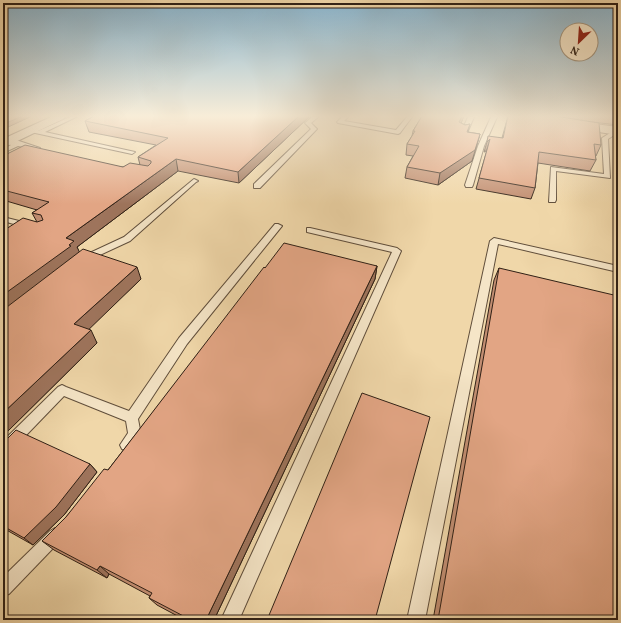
<svg xmlns="http://www.w3.org/2000/svg" width="621" height="623" font-family="Vollkorn,serif">
	<style>
		.lines { fill: none; stroke-linecap: round; stroke-linejoin: round }
		.lane-casing { stroke: #604e3b; stroke-width: 2 }
		.street-casing { stroke: #604e3b; stroke-width: 2 }
		.lane { fill: #f5e5c7; fill-rule: evenodd }
		.street { fill: #f5e5c7; fill-rule: evenodd }
		.wall { fill: #c28e72; stroke: #302116 }
		.shaded-wall { fill: #9e745c; stroke: #302116 }
		.building { fill: #e2a584; stroke: #302116 }
	</style>
	<rect width="100%" height="100%" fill="#f0d7a9"/>
	<filter id="stains"><feTurbulence type="fractalNoise" baseFrequency=".005" numOctaves="4"/><feColorMatrix values="0 0 0 0 .2 0 0 0 0 .09 0 0 0 0 .02 0 0 0 .5 -.17"/></filter>
	<radialGradient id="worn" r=".72"><stop offset=".6" stop-color="#630" stop-opacity="0"/><stop offset="1" stop-color="#630" stop-opacity=".3"/></radialGradient>
	<g class="lines">
		<defs>
			<g id="lane">
				<polygon points="70,117 76,117 45,132 135,152 132,154 26,131 29,129 38,131"/>
				<polygon points="312,117 318,117 311,123 317,129 316,130 260,188 254,188 254,184 311,129 305,123"/>
				<polygon points="342,117 348,117 344,121 396,130 407,117 412,117 400,133 398,134 338,123 337,122"/>
				<polygon points="468,117 474,117 467,133 462,134 461,133"/>
				<polygon points="491,117 497,117 484,146 473,185 472,187 466,187 465,185 478,146"/>
				<polygon points="612,128 614,129 616,134 608,139 610,178 556,171 556,200 555,202 549,202 551,167 604,174 602,138 610,133 609,130"/>
				<polygon points="7,140 19,141 40,148 37,150 18,146 3,153 3,149 11,145 5,143 4,142"/>
				<polygon points="194,179 198,181 196,182 130,241 87,261 81,261 80,259 81,257 124,237"/>
				<polygon points="3,217 31,224 32,226 28,228 3,221"/>
				<polygon points="275,224 278,224 282,226 187,344 138,419 141,435 132,449 127,451 122,449 120,445 128,433 126,421 64,396 8,454 3,456 3,441 58,387 62,385 66,387 129,411 179,338"/>
				<polygon points="307,228 310,228 397,248 401,251 239,620 221,620 392,252 307,232"/>
				<polygon points="494,238 618,266 618,272 498,244 425,620 407,620 490,241"/>
				<polygon points="55,528 60,531 63,536 60,541 9,594 3,596 3,577 50,531"/>
			</g>
			<g id="street">
				<polygon points="51,117 65,117 63,119 3,148 3,139"/>
				<polygon points="515,117 541,117 618,127 618,135 521,120"/>
			</g>
		</defs>
		<use href="#lane" class="lane-casing"/>
		<use href="#street" class="street-casing"/>
		<use href="#lane" class="lane"/>
		<use href="#street" class="street"/>
	</g>
	<g class="wall">
		<polygon points="3,116 6,128 3,127"/>
		<polygon points="94,116 310,116 239,183 178,171 77,247 79,252 141,279 88,329 97,343 8,431 3,428 3,231 37,222 32,213 37,210 3,200 3,156 123,167 140,165 138,157 156,145 89,132 85,121"/>
		<polygon points="422,116 464,116 461,123 465,125 470,124 468,132 480,134 472,161 438,185 405,178 407,167 413,156 406,155 407,144 412,136 413,131"/>
		<polygon points="508,116 618,116 618,125 583,121 601,145 596,156 595,156 596,160 590,171 538,163 535,188 531,199 476,189 487,150 484,152 502,138"/>
		<polygon points="377,266 375,279 214,620 185,620 157,605 149,598 150,596 109,574 107,578 54,550 42,541 66,517 108,470 265,268"/>
		<polygon points="499,268 618,620 433,620 494,280"/>
		<polygon points="3,443 90,464 97,472 64,515 33,545 3,528"/>
	</g>
	<g class="shaded-wall">
		<polygon points="22,116 32,116 6,128 4,124"/>
		<polygon points="299,116 310,116 239,183 238,172"/>
		<polygon points="462,116 464,116 457,133 459,122"/>
		<polygon points="480,134 472,161 438,185 440,173"/>
		<polygon points="490,139 487,150 484,152 487,142"/>
		<polygon points="176,159 178,171 77,247 80,253 3,314 3,295 66,238"/>
		<polygon points="377,266 375,279 214,620 206,620"/>
		<polygon points="137,267 141,279 81,337 74,324"/>
		<polygon points="91,330 97,343 8,431 3,426 3,413"/>
		<polygon points="90,464 97,472 64,515 33,545 24,538"/>
		<polygon points="100,566 109,574 107,578 97,570"/>
	</g>
	<g class="building">
		<polygon points="3,116 22,116 4,124 3,124"/>
		<polygon points="94,116 299,116 238,172 176,159 66,238 74,241 69,245 71,246 3,295 3,231 23,218 37,222 43,220 41,215 32,213 49,202 3,190 3,156 25,145 123,167 130,163 148,166 151,163 151,161 138,157 168,138 85,121"/>
		<polygon points="422,116 462,116 459,122 465,125 470,124 467,132 480,134 475,150 440,173 407,167 419,146 407,144 415,131 413,131"/>
		<polygon points="508,116 555,116 599,123 601,145 594,144 596,160 539,152 535,188 479,178 490,139 487,142 488,136 503,138"/>
		<polygon points="284,243 377,266 206,620 191,620 149,598 152,593 100,566 97,570 42,541 66,517 104,469 108,470 264,267 265,268"/>
		<polygon points="83,249 137,267 74,324 91,330 3,413 3,310"/>
		<polygon points="499,268 618,296 618,620 438,620"/>
		<polygon points="362,393 430,417 375,620 267,620"/>
		<polygon points="16,430 90,464 56,507 24,538 3,526 3,443"/>
	</g>
	<linearGradient id="sky" x2="0" y2="1"><stop stop-color="#89b6d0"/><stop offset="0.57" stop-color="#f8edd8"/><stop offset="1" stop-color="#f8edd8" stop-opacity="0"/></linearGradient>
	<rect width="621" height="204" fill="url(#sky)"/>
	<rect width="621" height="623" fill="none" stroke="#f0d7a9" stroke-width="16"/>
	<rect x="4" y="4" width="613" height="615" fill="none" stroke="#302116" stroke-width="2"/>
	<rect x="8" y="8" width="605" height="607" fill="none" stroke="#302116"/>
	<g transform="translate(579 42) rotate(205)"><circle r="19" fill="#f5e5c7" stroke="#a69780"/>
	<path d="M0-3L7 15L0 10L-7 15Z" fill="#8f2418"/>
	<text y="-6" font-size="11" font-weight="bold" text-anchor="middle" fill="#302116">N</text>
	</g>
	<rect width="100%" height="100%" filter="url(#stains)"/>
	<rect width="100%" height="100%" fill="url(#worn)"/>
</svg>
